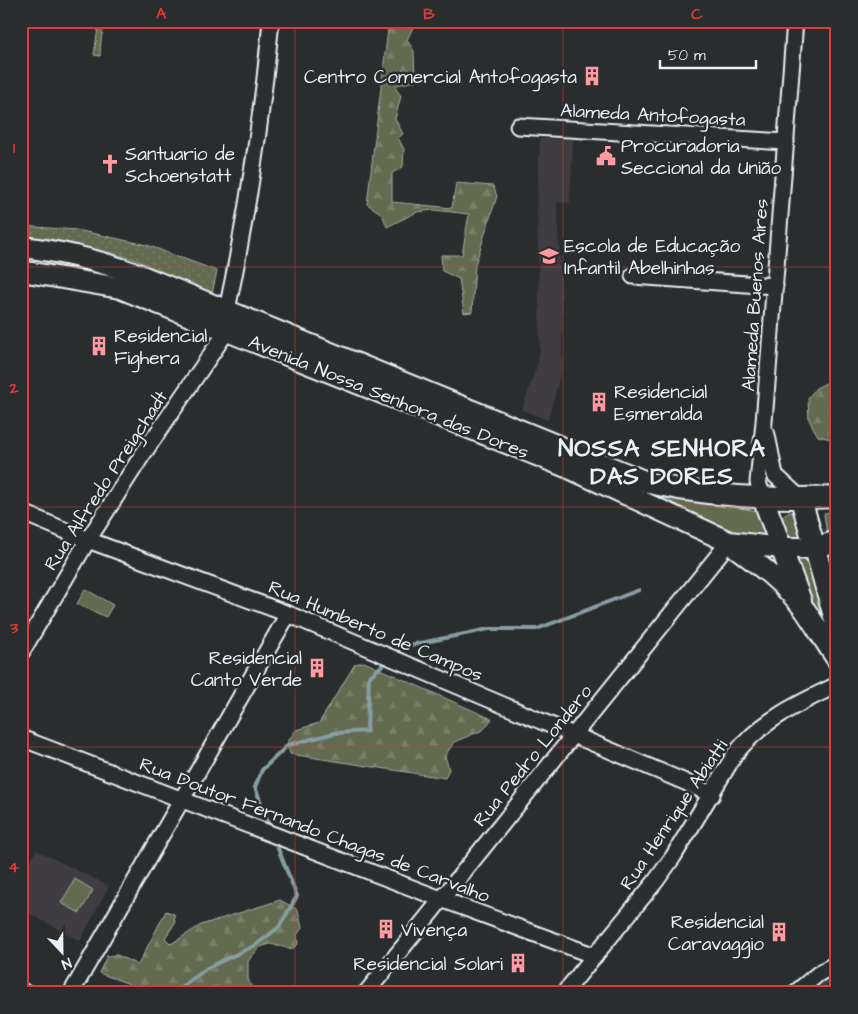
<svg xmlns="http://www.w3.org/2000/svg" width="858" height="1014" font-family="'Architects Daughter',sans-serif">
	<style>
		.built { fill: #3f3d42 }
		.grass { fill: #626a50; stroke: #a5aea4 }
		.forest { fill: url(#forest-firs); stroke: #a5aea4 }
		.park { fill: url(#park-dots); stroke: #a5aea4 }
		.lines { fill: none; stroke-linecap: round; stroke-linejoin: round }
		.stream { stroke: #879ea2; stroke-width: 4 }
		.minor-casing { stroke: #e8f1f8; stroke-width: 19 }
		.major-casing { stroke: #e8f1f8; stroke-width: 24 }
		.minor { stroke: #2a2d2e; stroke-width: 15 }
		.major { stroke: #2a2d2e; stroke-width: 20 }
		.grid { fill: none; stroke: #d83c3d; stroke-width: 1; stroke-opacity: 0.55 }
		.labels { text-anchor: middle; stroke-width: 5; stroke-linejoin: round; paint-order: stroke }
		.poi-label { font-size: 19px; fill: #e8f1f8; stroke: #2a2d2e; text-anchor: start }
		.street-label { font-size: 19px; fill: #e8f1f8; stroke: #2a2d2e }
		.district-label { font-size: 24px; font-weight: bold; letter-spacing: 1px; fill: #e8f1f8; stroke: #2a2d2e }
		.neatline { fill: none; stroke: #d83c3d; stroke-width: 2 }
		.grid-label { font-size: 16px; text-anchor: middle; font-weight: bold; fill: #d83c3d }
	</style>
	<defs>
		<pattern id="forest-firs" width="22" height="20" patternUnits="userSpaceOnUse" patternTransform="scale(1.25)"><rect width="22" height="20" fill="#626a50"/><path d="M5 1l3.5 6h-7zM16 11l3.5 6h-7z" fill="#78806a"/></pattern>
		<pattern id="park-dots" width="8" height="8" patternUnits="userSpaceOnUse" patternTransform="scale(1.25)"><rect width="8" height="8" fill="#626a50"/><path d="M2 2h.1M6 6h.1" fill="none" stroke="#78806a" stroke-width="1.8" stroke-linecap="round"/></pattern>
	</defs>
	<rect width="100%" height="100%" fill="#2a2d2e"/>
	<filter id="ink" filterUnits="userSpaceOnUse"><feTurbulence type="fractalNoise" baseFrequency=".02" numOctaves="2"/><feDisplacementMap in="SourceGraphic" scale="10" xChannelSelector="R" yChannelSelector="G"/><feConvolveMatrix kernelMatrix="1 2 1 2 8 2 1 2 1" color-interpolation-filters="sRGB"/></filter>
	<g filter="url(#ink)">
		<g class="built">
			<polygon points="540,138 573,140 570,203 557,202 562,309 562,368 548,420 522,410 538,362 540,349 537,201"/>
			<polygon points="36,850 109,886 80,941 21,909 21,878"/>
			<polygon points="837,975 837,993 812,993 825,980"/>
		</g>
		<g class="grass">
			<polygon points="47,258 85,265 677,497 757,511 770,542 733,534 45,267"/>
			<polygon points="831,511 837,511 837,534 827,535 824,514"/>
			<path d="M792,512L798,513L804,534C798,540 793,540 784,540L780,518L786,513Z"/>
			<polygon points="837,557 837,589 828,559"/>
			<polygon points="813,560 820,607 817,610 814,609 791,561"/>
			<polygon points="85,589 113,605 106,617 77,604"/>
			<polygon points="75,879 93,890 80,913 61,903"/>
		</g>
		<g class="forest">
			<path d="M99,21H110C100,27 101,45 100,56L94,55Z"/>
			<polygon points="389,21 416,21 407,40 414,51 415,81 397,85 396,89 401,96 395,119 403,134 398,138 404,149 403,167 392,173 392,202 452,208 456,183 493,186 497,196 475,265 472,312 464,313 459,279 442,271 441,255 462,255 469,214 434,210 417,212 387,227 382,214 367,204"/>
			<polygon points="837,376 837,439 835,440 818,436 809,420 808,398 816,388 834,379"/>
			<polygon points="364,662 492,719 483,730 454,742 445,756 449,769 445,778 290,754 287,743 296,730 319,723 355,664"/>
			<polygon points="280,900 298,910 302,928 297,935 298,944 292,949 270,944 260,947 248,961 248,979 254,993 214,986 207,993 140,993 127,983 99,973 107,956 117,955 138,965 166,911 174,914 175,923 165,938 171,944 201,925"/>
		</g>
		<polygon class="park" points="21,226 77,230 147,245 217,271 212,294 134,259 67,242 21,235"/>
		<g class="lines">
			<g class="stream">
				<polyline points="393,655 401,647 489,629 537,629 639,590"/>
				<polyline points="271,830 255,787 262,770 288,745 335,733 367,731 369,677 388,660"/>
				<polyline points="179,993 178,990 207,968 256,945 279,927 297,896 275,841"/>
			</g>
			<defs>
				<g id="minor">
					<polyline points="518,126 786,142"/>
					<polyline points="633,276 775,286"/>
					<path d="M227,310C247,215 262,118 271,21"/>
					<polyline points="767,435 775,475 801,499"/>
					<polyline points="763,498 758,482 764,422 795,21"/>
					<polyline points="21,512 88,540 288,614 685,782 712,795"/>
					<polyline points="21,653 88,540 141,457 227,331"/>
					<polyline points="21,738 441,899 595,956"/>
					<polyline points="21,990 25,993"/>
					<polyline points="71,993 288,614"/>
					<polyline points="366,993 729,542"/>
					<path d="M564,993L655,882L673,857L735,754C762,720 799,703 837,685"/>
					<polyline points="795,993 818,974 837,963"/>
				</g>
				<g id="major">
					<path d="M21,247C61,251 99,261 137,274L649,483C711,497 774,500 837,497"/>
					<polyline points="21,271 120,288 569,468 729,542 782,548 815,548 837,541"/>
					<polyline points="763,498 801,601"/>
					<polyline points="801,499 837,627"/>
					<path d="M730,543C757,563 785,584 805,610C816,626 826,643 837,659"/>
				</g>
			</defs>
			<use href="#minor" class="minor-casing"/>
			<use href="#major" class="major-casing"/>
			<use href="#minor" class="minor"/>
			<use href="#major" class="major"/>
		</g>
	</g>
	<path class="grid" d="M295,21V993M563,21V993M21,267H837M21,507H837M21,747H837"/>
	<defs>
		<symbol id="building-bare" viewBox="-9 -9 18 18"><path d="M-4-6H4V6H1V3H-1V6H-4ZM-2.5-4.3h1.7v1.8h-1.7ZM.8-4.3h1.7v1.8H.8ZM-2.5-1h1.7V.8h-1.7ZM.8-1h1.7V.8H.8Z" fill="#ff9aa2" stroke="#2a2d2e" stroke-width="2.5" paint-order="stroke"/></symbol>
		<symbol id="civic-bare" viewBox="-9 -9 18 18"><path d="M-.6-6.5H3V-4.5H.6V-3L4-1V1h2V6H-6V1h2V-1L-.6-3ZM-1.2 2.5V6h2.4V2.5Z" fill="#ff9aa2" stroke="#2a2d2e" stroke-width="2.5" paint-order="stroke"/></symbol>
		<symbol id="church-bare" viewBox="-9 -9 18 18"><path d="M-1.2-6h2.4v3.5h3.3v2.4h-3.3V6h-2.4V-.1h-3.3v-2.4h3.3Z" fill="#ff9aa2" stroke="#2a2d2e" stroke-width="2.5" paint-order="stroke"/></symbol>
		<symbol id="school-bare" viewBox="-9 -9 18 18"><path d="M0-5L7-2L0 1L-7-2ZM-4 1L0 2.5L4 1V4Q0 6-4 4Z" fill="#ff9aa2" stroke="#2a2d2e" stroke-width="2.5" paint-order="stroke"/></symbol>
	</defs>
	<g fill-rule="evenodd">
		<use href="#building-bare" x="578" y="62" width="28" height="28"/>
		<use href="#civic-bare" x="592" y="142" width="28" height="28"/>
		<use href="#church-bare" x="96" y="150" width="28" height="28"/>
		<use href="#school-bare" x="535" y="242" width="28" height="28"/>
		<use href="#building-bare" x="85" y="332" width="28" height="28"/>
		<use href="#building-bare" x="585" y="388" width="28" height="28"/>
		<use href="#building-bare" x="303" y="654" width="28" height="28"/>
		<use href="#building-bare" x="372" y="915" width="28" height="28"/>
		<use href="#building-bare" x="765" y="918" width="28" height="28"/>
		<use href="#building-bare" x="504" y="949" width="28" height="28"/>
	</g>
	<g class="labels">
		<g class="poi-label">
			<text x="577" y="83" text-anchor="end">Centro Comercial Antofogasta</text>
			<text x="621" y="152">Procuradoria<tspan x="621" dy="22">Seccional da União</tspan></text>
			<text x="125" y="160">Santuario de<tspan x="125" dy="22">Schoenstatt</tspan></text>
			<text x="564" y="252">Escola de Educação<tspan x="564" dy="22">Infantil Abelhinhas</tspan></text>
			<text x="114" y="342">Residencial<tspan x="114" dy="22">Fighera</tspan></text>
			<text x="614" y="398">Residencial<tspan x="614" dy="22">Esmeralda</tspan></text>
			<text x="302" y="664" text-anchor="end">Residencial<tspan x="302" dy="22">Canto Verde</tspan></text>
			<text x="764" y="928" text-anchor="end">Residencial<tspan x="764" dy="22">Caravaggio</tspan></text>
			<text x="401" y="936">Vivença</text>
			<text x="503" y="970" text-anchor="end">Residencial Solari</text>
		</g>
		<g class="street-label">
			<text transform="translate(653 114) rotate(3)" y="7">Alameda Antofogasta</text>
			<text transform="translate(754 295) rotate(-86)" y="7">Alameda Buenos Aires</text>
			<text transform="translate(389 396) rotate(22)" y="7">Avenida Nossa Senhora das Dores</text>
			<text transform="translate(105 480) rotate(-57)" y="7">Rua Alfredo Preigchadt</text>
			<text transform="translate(376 630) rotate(23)" y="7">Rua Humberto de Campos</text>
			<text transform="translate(532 755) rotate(-51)" y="7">Rua Pedro Londero</text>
			<text transform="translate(673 814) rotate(-56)" y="7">Rua Henrique Abiatti</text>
			<text transform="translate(315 829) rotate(21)" y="7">Rua Doutor Fernando Chagas de Carvalho</text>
		</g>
		<g class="district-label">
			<text x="662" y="456">NOSSA SENHORA<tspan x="662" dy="28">DAS DORES</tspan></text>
		</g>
	</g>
	<rect width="858" height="1014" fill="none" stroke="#2a2d2e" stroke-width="55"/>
	<g transform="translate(62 952) rotate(158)" stroke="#2a2d2e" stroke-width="4" paint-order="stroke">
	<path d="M0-4L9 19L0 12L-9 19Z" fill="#e8f1f8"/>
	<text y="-8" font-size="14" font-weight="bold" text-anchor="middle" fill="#e8f1f8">N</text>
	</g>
	<path d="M660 60v8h96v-8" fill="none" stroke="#e8f1f8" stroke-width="2.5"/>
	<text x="668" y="60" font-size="15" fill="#e8f1f8" stroke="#2a2d2e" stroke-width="4" paint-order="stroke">50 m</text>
	<rect x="28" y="28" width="802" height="958" class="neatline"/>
	<g class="grid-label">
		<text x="161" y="19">A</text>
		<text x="429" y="19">B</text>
		<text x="697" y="19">C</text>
		<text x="14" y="153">1</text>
		<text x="14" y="393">2</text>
		<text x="14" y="633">3</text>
		<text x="14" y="872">4</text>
	</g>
</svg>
